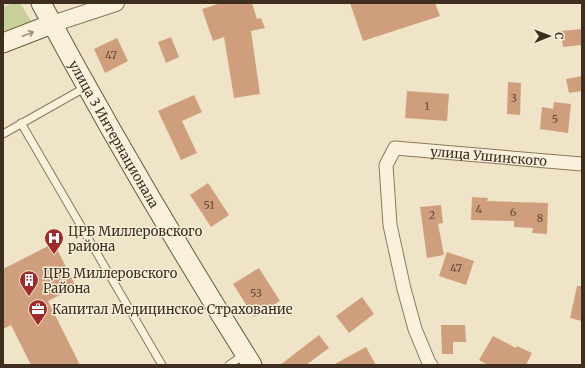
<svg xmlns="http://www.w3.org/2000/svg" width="585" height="368" font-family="Merriweather,serif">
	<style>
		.green { fill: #c9cf9b }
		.building { fill: #cf9f7d }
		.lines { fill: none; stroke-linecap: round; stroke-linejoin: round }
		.service-casing { stroke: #8d765c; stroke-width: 9 }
		.minor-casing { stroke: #8d765c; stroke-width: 15 }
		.tertiary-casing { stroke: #8d765c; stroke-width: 18 }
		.secondary-casing { stroke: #6f573f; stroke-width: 21 }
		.service { stroke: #faf1dc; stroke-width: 7 }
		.minor { stroke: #faf1dc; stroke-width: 13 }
		.tertiary { stroke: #faf1dc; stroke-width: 16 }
		.secondary { stroke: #faf1dc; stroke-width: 19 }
		.oneway { stroke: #9c907e }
		.labels { text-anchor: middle; stroke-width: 3; stroke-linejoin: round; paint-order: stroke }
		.number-label { font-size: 11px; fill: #624a37 }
		.street-label { font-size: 13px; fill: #3d2e20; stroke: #f7eed8 }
		.poi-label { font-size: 13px; fill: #3d2e20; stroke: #f7eed8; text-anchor: start }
	</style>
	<rect width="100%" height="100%" fill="#f0e4c8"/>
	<polygon class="green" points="13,3 20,3 31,21 3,33 3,7"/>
	<g class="building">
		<polygon points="221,3 252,3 257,19 261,18 265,28 251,31 260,94 234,98 224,37 213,41 202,9"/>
		<polygon points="350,3 435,3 440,16 363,41"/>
		<polygon points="582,29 582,45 563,47 561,31"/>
		<polygon points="171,37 179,57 166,63 158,42"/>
		<polygon points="117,38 128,61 105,73 94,49"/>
		<polygon points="582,76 582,91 569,93 566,79"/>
		<polygon points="508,82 521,83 520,115 507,114"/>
		<polygon points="407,91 449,94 447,121 405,118"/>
		<polygon points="194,95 202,112 182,121 197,153 181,160 158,111"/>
		<polygon points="554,102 571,104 568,133 540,129 542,107 553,109"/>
		<polygon points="208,183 229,215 211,227 190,195"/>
		<polygon points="472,197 488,198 487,201 548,203 547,234 532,233 533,228 514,227 514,221 471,220"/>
		<polygon points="441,205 443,223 438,224 444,255 427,258 420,207"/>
		<polygon points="54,243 76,287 48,301 80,365 31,365 11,325 3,329 3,269"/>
		<polygon points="447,252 474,261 466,285 439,276"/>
		<polygon points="259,268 280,301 254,317 233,284"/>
		<polygon points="577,286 582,286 582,321 570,318"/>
		<polygon points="362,297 374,314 349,333 336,316"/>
		<polygon points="441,325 465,325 466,342 453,342 453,354 442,354"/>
		<polygon points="319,335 329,348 306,365 280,365"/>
		<polygon points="493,336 516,348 517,346 532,353 526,365 488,365 479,360"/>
		<polygon points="366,347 376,365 333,365"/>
	</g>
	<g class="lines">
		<defs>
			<g id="service">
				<polyline points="21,123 162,365"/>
				<polyline points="3,134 86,87"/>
				<polyline points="229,365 245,354"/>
			</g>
			<g id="minor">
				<path id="s1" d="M431,365L429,363L415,329L404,289L390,225L386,165L395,148L582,164"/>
			</g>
			<polyline id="tertiary" points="52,24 116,3"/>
			<g id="secondary">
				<path id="s2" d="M41,3C107,126 178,247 252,365"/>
				<polyline points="3,43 52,24"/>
			</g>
		</defs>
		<use href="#service" class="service-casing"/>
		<use href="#minor" class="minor-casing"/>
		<use href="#tertiary" class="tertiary-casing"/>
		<use href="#secondary" class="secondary-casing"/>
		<use href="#service" class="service"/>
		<use href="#minor" class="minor"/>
		<use href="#tertiary" class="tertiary"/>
		<use href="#secondary" class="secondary"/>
	</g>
	<defs><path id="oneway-shaft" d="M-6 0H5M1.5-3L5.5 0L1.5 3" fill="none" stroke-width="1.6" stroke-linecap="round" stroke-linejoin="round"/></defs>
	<use class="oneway" href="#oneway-shaft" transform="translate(28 34) rotate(-21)"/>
	<defs>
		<symbol id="hospital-pin" viewBox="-11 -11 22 30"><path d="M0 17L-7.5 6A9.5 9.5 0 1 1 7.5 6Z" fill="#9e2a2b" stroke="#f7eed8"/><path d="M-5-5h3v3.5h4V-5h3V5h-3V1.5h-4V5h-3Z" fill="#fff"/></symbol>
		<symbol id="building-pin" viewBox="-11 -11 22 30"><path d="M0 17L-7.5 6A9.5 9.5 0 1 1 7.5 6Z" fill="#9e2a2b" stroke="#f7eed8"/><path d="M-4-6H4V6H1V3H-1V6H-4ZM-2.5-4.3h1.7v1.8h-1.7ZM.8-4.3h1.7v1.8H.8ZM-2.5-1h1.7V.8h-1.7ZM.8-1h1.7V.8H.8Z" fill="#fff"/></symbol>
		<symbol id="office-pin" viewBox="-11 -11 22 30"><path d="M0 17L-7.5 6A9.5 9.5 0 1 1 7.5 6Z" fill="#9e2a2b" stroke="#f7eed8"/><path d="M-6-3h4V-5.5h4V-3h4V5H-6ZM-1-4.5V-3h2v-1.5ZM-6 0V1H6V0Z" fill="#fff"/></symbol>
	</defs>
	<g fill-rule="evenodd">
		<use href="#hospital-pin" x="43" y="227" width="22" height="30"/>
		<use href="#building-pin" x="18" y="269" width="22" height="30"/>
		<use href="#office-pin" x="27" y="298" width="22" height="30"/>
	</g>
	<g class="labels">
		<g class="number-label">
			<text x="111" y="59">47</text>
			<text x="514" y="102">3</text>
			<text x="427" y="110">1</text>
			<text x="555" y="123">5</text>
			<text x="209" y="209">51</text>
			<text x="479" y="213">4</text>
			<text x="513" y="216">6</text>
			<text x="432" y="219">2</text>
			<text x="540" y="222">8</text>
			<text x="456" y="272">47</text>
			<text x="256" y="297">53</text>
		</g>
		<g class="street-label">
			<text dy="5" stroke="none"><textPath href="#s2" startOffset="150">улица 3 Интернационала</textPath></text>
			<text dy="5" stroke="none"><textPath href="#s1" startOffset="320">улица Ушинского</textPath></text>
		</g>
		<g class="poi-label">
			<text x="68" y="236">ЦРБ Миллеровского<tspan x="68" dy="15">района</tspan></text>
			<text x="43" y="278">ЦРБ Миллеровского<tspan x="43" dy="15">Района</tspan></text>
			<text x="52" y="314">Капитал Медицинское Страхование</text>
		</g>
	</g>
	<rect width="585" height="368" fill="none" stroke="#3d2e20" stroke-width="8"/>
	<g transform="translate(549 36) rotate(89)" stroke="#f7eed8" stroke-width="3" paint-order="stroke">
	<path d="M0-3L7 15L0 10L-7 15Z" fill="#3d2e20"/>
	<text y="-6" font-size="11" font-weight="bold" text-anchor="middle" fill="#3d2e20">С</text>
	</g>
</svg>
